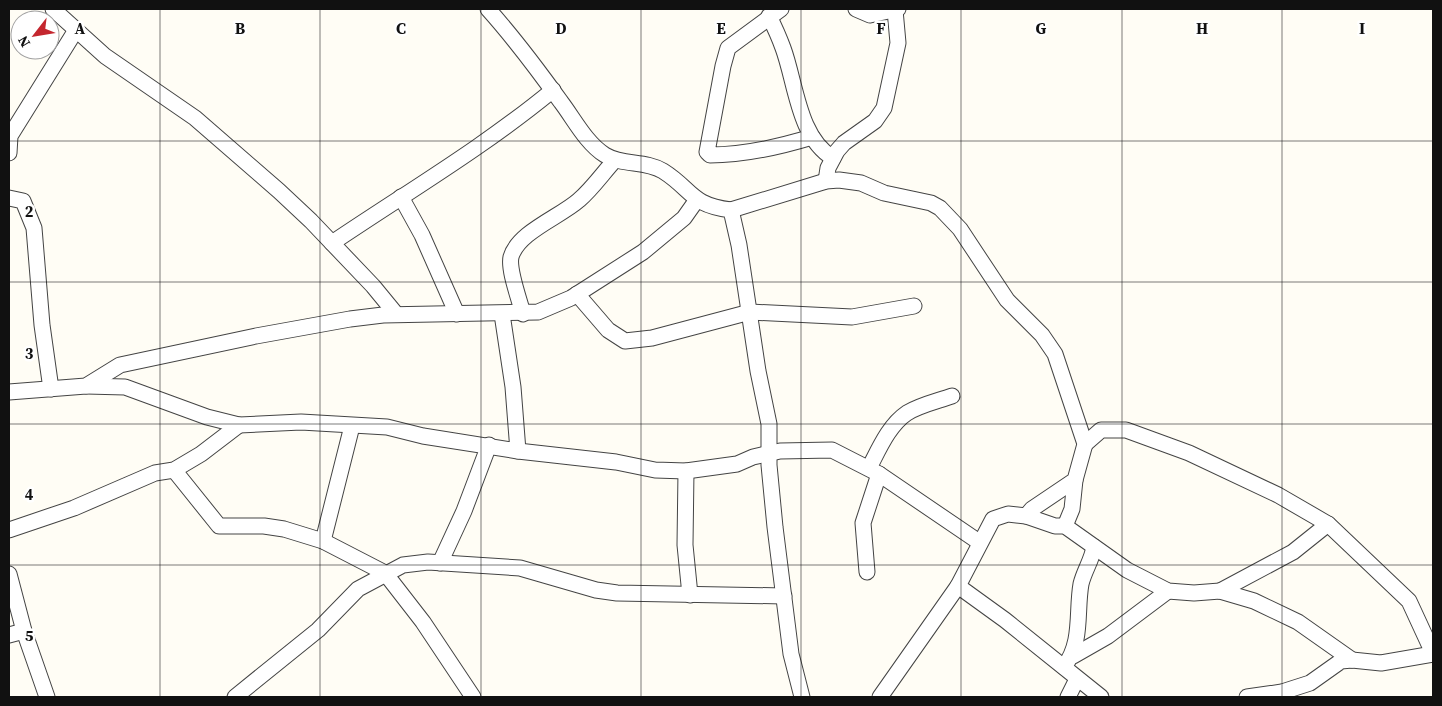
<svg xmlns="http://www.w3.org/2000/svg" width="1442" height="706" font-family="'Source Serif 4',serif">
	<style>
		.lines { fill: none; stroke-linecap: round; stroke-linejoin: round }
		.minor-casing { stroke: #444; stroke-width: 17 }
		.minor { stroke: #fff; stroke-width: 15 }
		.grid { fill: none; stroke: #111; stroke-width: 1; stroke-opacity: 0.55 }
		.grid-label { font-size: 16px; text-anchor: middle; font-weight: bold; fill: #111; stroke: #fff; stroke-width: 5; stroke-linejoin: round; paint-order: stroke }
	</style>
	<rect width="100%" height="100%" fill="#fffdf5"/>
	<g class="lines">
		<defs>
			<g id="minor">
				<polyline points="53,9 105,56 195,118 279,191 311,221 373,286 396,314"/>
				<path d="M488,9C514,38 538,70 561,102C574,119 586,143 605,155C623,166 645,160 663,171C693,190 690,205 731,210L739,245L758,371L769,424V465L775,527L791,654L802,697"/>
				<path d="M781,9L728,48L723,66L707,152L710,155C744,155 779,147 812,137"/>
				<polyline points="856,9 870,15 898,9"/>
				<path d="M769,16C774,26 779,37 783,48C796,83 798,137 833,158"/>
				<polyline points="9,153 10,136 76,30"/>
				<polyline points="826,181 828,168 837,151 844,143 875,121 884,108 898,43 895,10"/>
				<polyline points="401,197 422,235 457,314"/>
				<polyline points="9,198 23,201 34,228 42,325 51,389"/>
				<polyline points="731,210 826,181 839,180 861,183 884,193 931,203 940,208 960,229 1007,300 1042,335 1055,354 1085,444 1075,480 1032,509 1026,516 1008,514 993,519 958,586 880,697"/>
				<path d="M332,243C406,193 484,147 553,90"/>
				<polyline points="577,294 608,330 625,341 652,338 750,312 852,317 914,306"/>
				<polyline points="502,314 513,387 518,451"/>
				<path d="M523,314C520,301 508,270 511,257C518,232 560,217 579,200C592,189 603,173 615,160"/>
				<polyline points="86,386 125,387 207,417 239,425 301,422 387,427 423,436 518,451 616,462 655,470 686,471 737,464 753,457 780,451 832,450 879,474 979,542"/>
				<polyline points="9,392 86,386 120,365 256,336 350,319 383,315 538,312 571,298 643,252 684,218 696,201"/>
				<polyline points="1085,444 1101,430 1126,430 1189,453 1278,495 1328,524 1409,601 1433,653"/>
				<path d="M869,468C879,449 889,425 907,413C920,405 938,401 952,396"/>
				<polyline points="174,470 219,526 264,526 284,529 323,541 385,573 423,622 473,697"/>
				<polyline points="686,471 685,545 690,595"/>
				<polyline points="1026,516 1055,526 1065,526 1127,570 1168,591 1194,593 1220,591 1254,601 1298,622 1352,660"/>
				<polyline points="1065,526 1072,509 1075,480"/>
				<polyline points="9,530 74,508 155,473 174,470 201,454 239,425"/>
				<polyline points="323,541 352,426"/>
				<polyline points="440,563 464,511 489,445"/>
				<polyline points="867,572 863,523 879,474"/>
				<polyline points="9,574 24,631 47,697"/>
				<polyline points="958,586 1005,620 1101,697"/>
				<polyline points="1220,591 1293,552 1328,524"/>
				<polyline points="9,635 24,631"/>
				<polyline points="1073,656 1108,636 1168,591"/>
				<path d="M1064,667C1083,642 1076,612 1081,584C1084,571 1092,560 1094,547"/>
				<polyline points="235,697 318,630 358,589 403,565 428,562 520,568 596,590 617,593 784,596"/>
				<polyline points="1068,697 1077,679"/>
				<polyline points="1247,697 1282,692 1310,683 1341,661 1352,660 1381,663 1433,654"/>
			</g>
		</defs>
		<use href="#minor" class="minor-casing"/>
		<use href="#minor" class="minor"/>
	</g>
	<path class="grid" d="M160,9V697M320,9V697M481,9V697M641,9V697M801,9V697M961,9V697M1122,9V697M1282,9V697M9,141H1433M9,282H1433M9,424H1433M9,565H1433"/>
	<g class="grid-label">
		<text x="80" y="34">A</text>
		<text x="240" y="34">B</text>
		<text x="401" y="34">C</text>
		<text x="561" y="34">D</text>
		<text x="721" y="34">E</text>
		<text x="881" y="34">F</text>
		<text x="1041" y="34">G</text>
		<text x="1202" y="34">H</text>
		<text x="1362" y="34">I</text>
		<text x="29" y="217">2</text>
		<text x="29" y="359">3</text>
		<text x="29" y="500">4</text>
		<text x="29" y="641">5</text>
	</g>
	<rect width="1442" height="706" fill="none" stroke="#111111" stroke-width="20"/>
	<g transform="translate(35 35) rotate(239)"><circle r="24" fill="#ffffff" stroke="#a0a0a0"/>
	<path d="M0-4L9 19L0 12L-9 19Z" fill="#c4262e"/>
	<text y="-8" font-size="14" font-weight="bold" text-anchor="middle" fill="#111111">N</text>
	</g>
</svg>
